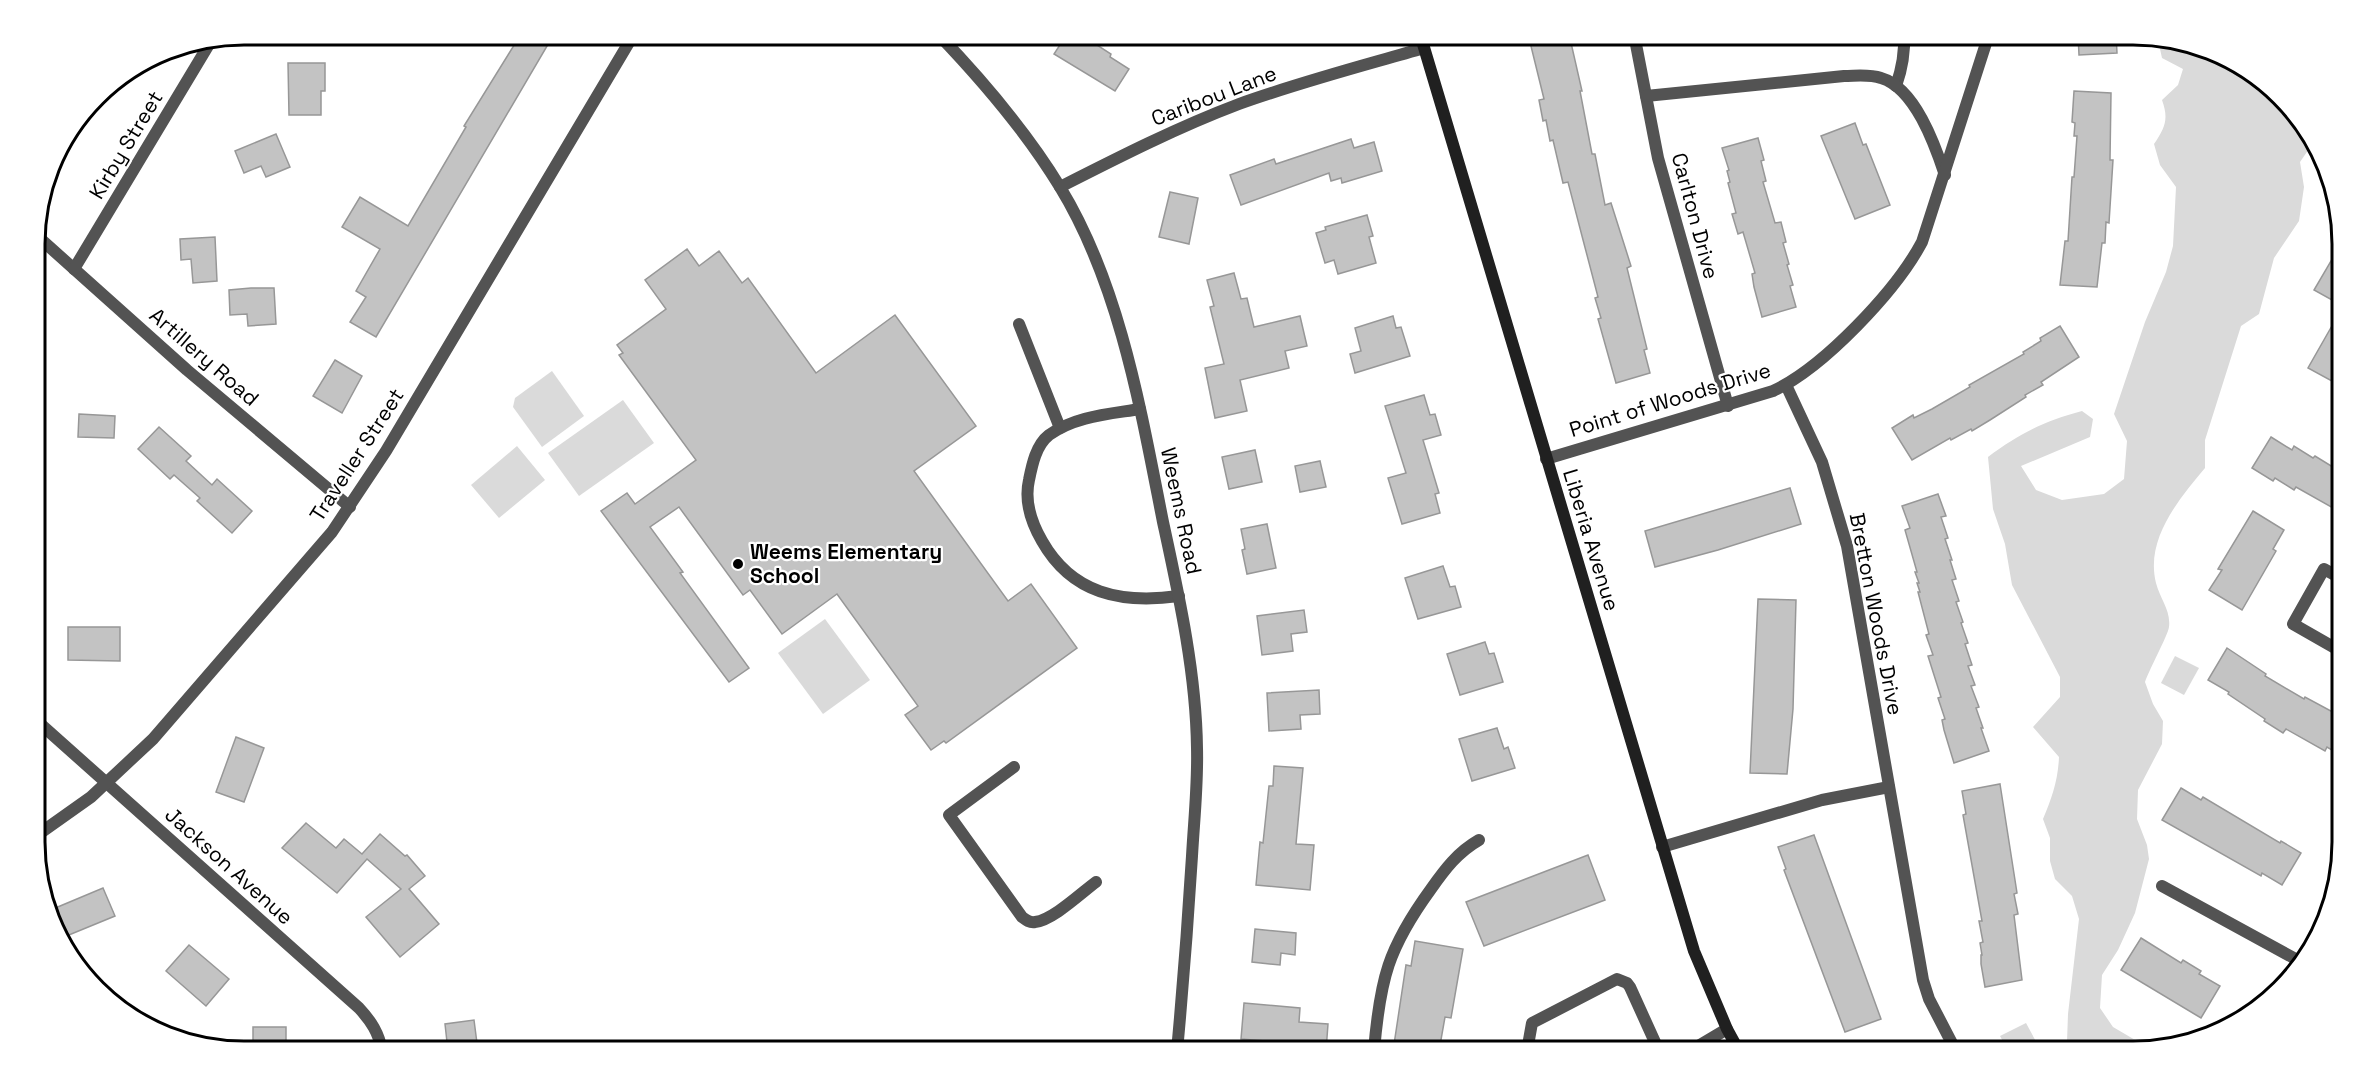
<svg xmlns="http://www.w3.org/2000/svg" width="2377" height="1086" font-family="'Space Grotesk',sans-serif">
	<style>
		.green { fill: #dadada }
		.building { fill: #c3c3c3; stroke: #979797; stroke-width: 1.5 }
		.lines { fill: none; stroke-linecap: round; stroke-linejoin: round }
		.service { stroke: #535353; stroke-width: 12 }
		.minor { stroke: #535353; stroke-width: 12 }
		.secondary { stroke: #202020; stroke-width: 12 }
		.poi-dot { fill: #000; stroke: #fff; stroke-width: 2 }
		.labels { text-anchor: middle; stroke-width: 4.5; stroke-linejoin: round; paint-order: stroke }
		.street-label { font-size: 21px; fill: #000; stroke: #fff }
		.poi-label { font-size: 21px; font-weight: bold; fill: #000; stroke: #fff; text-anchor: start }
		.rim { fill: none; stroke: #000; stroke-width: 3 }
	</style>
	<rect width="100%" height="100%" fill="#fff"/>
	<g class="green">
		<path d="M2158,40L2213,51L2299,117L2311,146L2300,162L2304,187L2299,221L2274,258L2259,314L2241,326L2205,440V468C2179,499 2145,539 2156,583C2160,599 2171,610 2169,627C2168,635 2149,670 2145,682L2153,704L2163,721L2162,744L2138,790L2137,819L2147,845L2149,859L2135,913L2118,950L2102,975L2100,1008L2113,1027L2142,1044L2148,1050L2071,1051L2067,1042L2068,1014L2079,919L2072,896L2055,879L2050,861V838L2043,819C2052,798 2058,780 2059,757L2033,727L2060,697V677L2012,585L2005,544L1993,509L1988,457C2019,434 2044,421 2082,411L2093,419L2090,437L2021,466L2036,490L2062,500L2104,494L2124,479L2127,441L2114,414L2145,322L2166,272L2173,246L2176,187L2160,165L2154,144C2165,128 2169,119 2162,100L2178,85L2183,69L2162,58Z"/>
		<polygon points="552,371 584,416 542,447 513,407 515,398"/>
		<polygon points="623,400 654,443 579,496 548,453"/>
		<polygon points="517,446 545,480 499,518 471,485"/>
		<polygon points="825,619 870,680 823,714 778,653"/>
		<polygon points="2175,656 2199,668 2184,695 2161,683"/>
		<polygon points="2026,1023 2040,1049 2036,1051 2008,1051 2000,1036"/>
	</g>
	<g class="building">
		<polygon points="521,34 538,34 550,41 376,337 350,322 366,297 356,291 380,249 342,227 360,197 408,226 466,127 464,126"/>
		<polygon points="1067,34 1080,34 1111,54 1110,57 1129,69 1115,91 1054,54"/>
		<polygon points="1528,34 1569,34 1582,91 1580,91 1592,154 1595,154 1605,205 1611,203 1631,266 1627,268 1647,349 1644,350 1650,373 1616,383 1598,319 1601,318 1595,298 1598,297 1582,236 1568,182 1563,183 1553,140 1550,141 1546,120 1543,121 1539,100 1544,99"/>
		<polygon points="2078,34 2116,34 2117,53 2079,55"/>
		<polygon points="288,63 325,63 325,91 321,91 321,115 289,115"/>
		<polygon points="2074,91 2111,93 2110,160 2113,160 2109,223 2106,222 2105,243 2102,243 2097,287 2060,285 2065,241 2068,241 2072,177 2074,177 2077,136 2074,136 2075,123 2072,122"/>
		<polygon points="1855,123 1863,145 1866,144 1890,205 1855,219 1821,136"/>
		<polygon points="276,134 290,167 266,177 261,166 244,173 235,151"/>
		<polygon points="1758,138 1764,160 1761,161 1766,181 1763,182 1775,223 1781,222 1786,242 1783,243 1789,264 1787,265 1793,285 1790,286 1796,307 1762,317 1754,287 1752,274 1755,273 1743,232 1738,234 1732,214 1736,213 1728,183 1730,182 1727,171 1729,170 1722,148"/>
		<polygon points="1351,139 1354,148 1374,142 1382,171 1342,183 1341,178 1331,181 1329,173 1241,205 1230,175 1274,159 1276,164"/>
		<polygon points="1170,192 1198,198 1189,244 1159,237"/>
		<polygon points="1367,215 1373,236 1369,237 1376,263 1338,274 1334,260 1325,263 1316,233 1326,230 1325,227"/>
		<polygon points="215,237 217,281 193,283 191,259 181,260 180,239"/>
		<polygon points="2341,244 2341,305 2314,290"/>
		<polygon points="687,249 699,266 719,251 742,283 748,278 816,373 895,315 976,426 914,471 1008,601 1031,584 1077,648 946,743 944,741 931,750 905,715 918,706 837,594 782,634 750,590 743,595 679,507 650,527 683,572 680,573 749,668 729,682 601,511 627,493 635,504 696,460 619,355 623,353 617,345 666,309 645,280"/>
		<polygon points="1234,273 1241,299 1247,298 1254,327 1300,316 1307,346 1285,351 1289,368 1240,380 1247,411 1215,418 1205,368 1224,364 1210,307 1214,306 1207,280"/>
		<polygon points="251,288 274,288 276,324 248,326 247,314 230,315 229,290"/>
		<polygon points="2341,310 2341,386 2308,368"/>
		<polygon points="1393,316 1396,328 1401,327 1410,356 1355,373 1350,354 1361,351 1355,328"/>
		<polygon points="2060,326 2079,357 2041,382 2043,385 2025,395 2026,397 1990,420 1972,431 1971,429 1951,440 1950,438 1912,460 1892,428 1913,415 1914,418 1932,409 1970,387 1969,385 2024,354 2023,352 2041,341 2040,338"/>
		<polygon points="335,360 362,376 342,413 313,396"/>
		<polygon points="1424,395 1430,415 1435,414 1441,435 1423,440 1439,493 1435,494 1440,513 1402,524 1388,478 1406,473 1385,406"/>
		<polygon points="79,414 115,416 114,438 78,437"/>
		<polygon points="159,427 191,456 186,461 212,485 217,479 252,511 232,533 197,501 200,498 174,475 170,479 138,449"/>
		<polygon points="2271,437 2292,450 2294,446 2313,458 2315,456 2341,472 2342,513 2296,487 2294,490 2275,478 2273,481 2252,468"/>
		<polygon points="1255,450 1262,482 1229,489 1222,457"/>
		<polygon points="1320,461 1326,487 1300,492 1295,466"/>
		<polygon points="1790,488 1801,524 1718,550 1655,567 1645,531"/>
		<polygon points="1938,494 1946,516 1941,517 1948,538 1945,539 1952,560 1950,560 1956,579 1952,580 1959,601 1956,602 1963,622 1961,623 1968,643 1965,644 1972,665 1968,666 1975,685 1971,686 1979,707 1976,708 1983,728 1981,728 1989,751 1954,763 1944,730 1942,720 1945,719 1938,698 1941,697 1928,656 1933,655 1926,635 1929,634 1918,592 1920,592 1917,583 1919,583 1915,572 1917,572 1905,530 1910,528 1902,506"/>
		<polygon points="2253,511 2284,530 2273,549 2276,551 2242,610 2209,590 2222,570 2218,569"/>
		<polygon points="1267,524 1276,568 1247,574 1242,550 1245,549 1241,529"/>
		<polygon points="1443,566 1450,587 1455,586 1461,607 1418,619 1405,578"/>
		<polygon points="1758,599 1796,600 1793,709 1787,774 1750,773"/>
		<polygon points="1304,610 1307,632 1291,634 1293,651 1262,655 1257,616"/>
		<polygon points="68,627 120,627 120,661 68,660"/>
		<polygon points="1485,642 1489,654 1494,653 1503,682 1460,695 1447,654"/>
		<polygon points="2227,648 2266,674 2265,676 2304,699 2305,697 2342,717 2342,756 2327,747 2325,751 2286,729 2283,733 2264,721 2265,719 2228,694 2229,692 2208,680"/>
		<polygon points="1319,690 1320,714 1300,715 1301,729 1269,731 1267,693"/>
		<polygon points="1497,728 1504,749 1508,747 1515,768 1472,781 1459,739"/>
		<polygon points="236,737 264,748 244,802 216,792"/>
		<polygon points="1274,766 1303,768 1296,844 1314,845 1310,890 1256,885 1260,842 1263,843 1269,786 1273,786"/>
		<polygon points="2000,784 2017,893 2014,894 2018,914 2014,915 2022,980 1985,987 1981,964 1981,955 1982,955 1980,943 1983,942 1979,921 1982,921 1963,815 1966,814 1962,791"/>
		<polygon points="2181,788 2201,800 2203,797 2280,843 2281,841 2301,853 2282,885 2262,873 2261,876 2162,820"/>
		<polygon points="306,823 336,848 344,839 362,854 380,834 405,856 407,855 425,876 409,889 439,924 400,957 366,917 401,889 367,859 337,893 282,848"/>
		<polygon points="1814,835 1881,1019 1845,1032 1784,870 1786,869 1778,847"/>
		<polygon points="1588,855 1605,900 1484,946 1466,902"/>
		<polygon points="103,888 115,916 64,937 53,909"/>
		<polygon points="1255,929 1296,933 1295,955 1281,953 1280,965 1252,962"/>
		<polygon points="2141,938 2181,963 2183,960 2201,971 2199,974 2220,986 2201,1018 2121,970"/>
		<polygon points="1415,941 1463,949 1451,1018 1445,1017 1439,1051 1393,1051 1406,965 1411,966"/>
		<polygon points="189,945 229,979 206,1006 166,971"/>
		<polygon points="1244,1003 1300,1008 1299,1022 1328,1024 1326,1051 1303,1050 1303,1044 1241,1039"/>
		<polygon points="474,1020 478,1051 448,1051 445,1024"/>
		<polygon points="253,1027 286,1027 286,1051 253,1052"/>
	</g>
	<g class="lines">
		<g class="service">
			<path d="M1896,86C1902,69 1905,53 1904,34"/>
			<polyline points="1019,324 1060,428"/>
			<path d="M1140,409C1110,414 1075,416 1049,435C1036,445 1032,465 1029,480C1024,502 1031,522 1042,541C1072,594 1121,604 1179,596"/>
			<path d="M1014,767L949,815L1022,917C1026,920 1030,923 1035,922C1053,920 1081,893 1096,882"/>
			<path d="M1374,1051C1380,979 1388,948 1431,889C1445,869 1458,852 1479,840"/>
			<polyline points="1527,1051 1532,1023 1617,979 1627,983 1630,987 1659,1051"/>
		</g>
		<g class="minor">
			<path d="M938,34C983,81 1026,131 1060,187C1120,285 1141,411 1163,522C1179,596 1196,672 1197,748C1198,784 1194,820 1192,856C1188,921 1183,986 1177,1051"/>
			<polyline points="1634,34 1658,158 1728,406"/>
			<path d="M1646,96L1844,76C1856,76 1869,74 1881,78C1915,88 1935,145 1945,175"/>
			<path d="M1060,187C1119,157 1178,127 1239,104C1300,82 1362,66 1424,48"/>
			<polyline points="35,234 187,370 350,507"/>
			<polyline points="74,269 211,41"/>
			<polyline points="1786,385 1822,462 1847,546 1923,980 1929,999 1956,1051"/>
			<path d="M1546,459L1773,391C1823,368 1896,291 1922,242L1989,34"/>
			<polyline points="2342,579 2324,569 2293,624 2342,652"/>
			<path d="M36,720L359,1008C371,1021 379,1033 382,1051"/>
			<polyline points="36,836 91,797 153,739 332,532 386,451 634,34"/>
			<polyline points="1662,847 1822,800 1889,787"/>
			<polyline points="2162,886 2303,963"/>
			<polyline points="1690,1051 1727,1029"/>
		</g>
		<polyline class="secondary" points="1420,34 1694,951 1727,1029 1739,1051"/>
	</g>
	<circle class="poi-dot" cx="738" cy="564" r="6"/>
	<g class="labels">
		<g class="street-label">
			<text transform="translate(1214 96) rotate(-21)" y="7">Caribou Lane</text>
			<text transform="translate(126 145) rotate(-59)" y="7">Kirby Street</text>
			<text transform="translate(1695 216) rotate(75)" y="7">Carlton Drive</text>
			<text transform="translate(204 357) rotate(41)" y="7">Artillery Road</text>
			<text transform="translate(1670 400) rotate(-17)" y="7">Point of Woods Drive</text>
			<text transform="translate(357 455) rotate(-57)" y="7">Traveller Street</text>
			<text transform="translate(1181 511) rotate(78)" y="7">Weems Road</text>
			<text transform="translate(1591 540) rotate(73)" y="7">Liberia Avenue</text>
			<text transform="translate(1876 614) rotate(79)" y="7">Bretton Woods Drive</text>
			<text transform="translate(229 866) rotate(42)" y="7">Jackson Avenue</text>
		</g>
		<g class="poi-label">
			<text x="750" y="559">Weems Elementary<tspan x="750" dy="24">School</tspan></text>
		</g>
	</g>
	<path d="M0 0H2377V1086H0ZM244 45H2133A199 199 0 0 1 2332 244V842A199 199 0 0 1 2133 1041H244A199 199 0 0 1 45 842V244A199 199 0 0 1 244 45Z" fill="#fff" fill-rule="evenodd"/>
	<path class="rim" d="M244 45H2133A199 199 0 0 1 2332 244V842A199 199 0 0 1 2133 1041H244A199 199 0 0 1 45 842V244A199 199 0 0 1 244 45Z"/>
</svg>
